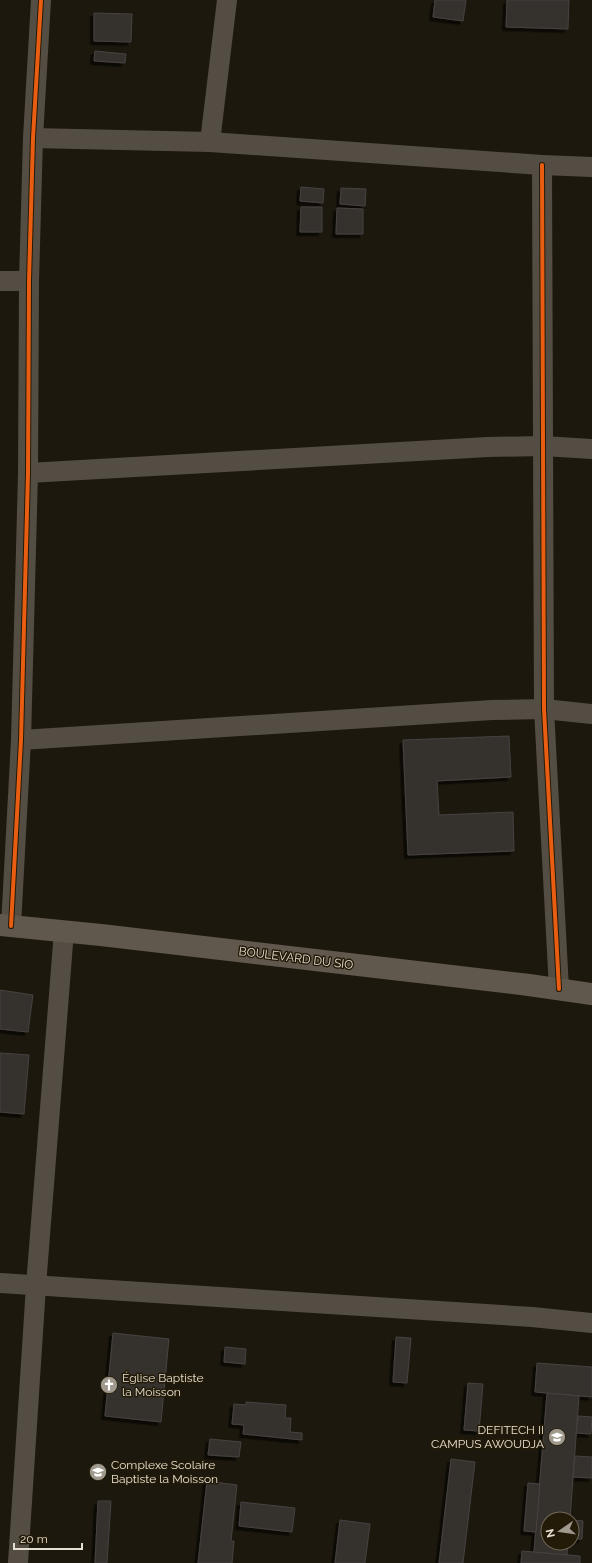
<svg xmlns="http://www.w3.org/2000/svg" width="592" height="1563" font-family="Raleway,sans-serif">
	<style>
		.building { fill: #36312f; stroke: #474241; filter: url(#shadow) }
		.lines { fill: none; stroke-linecap: round; stroke-linejoin: round }
		.street { stroke: #544d43; stroke-width: 20 }
		.secondary { stroke: #61584d; stroke-width: 22 }
		.cycleway-casing { stroke: #231b07; stroke-width: 6 }
		.cycleway { stroke: #e95d12; stroke-width: 4 }
		.labels { text-anchor: middle; stroke-width: 3; stroke-linejoin: round; paint-order: stroke }
		.street-label { font-size: 12px; fill: #e5dfd3; stroke: #231b07 }
		.poi-label { font-size: 12px; fill: #e5dfd3; stroke: #231b07; text-anchor: start }
	</style>
	<defs>
		<filter id="shadow"><feDropShadow dx="-3.5" dy="3.5" stdDeviation="0" flood-color="#0009"/></filter>
	</defs>
	<rect width="100%" height="100%" fill="#1d180d"/>
	<g class="building">
		<polygon points="435,0 466,0 463,21 433,17"/>
		<polygon points="507,0 569,0 568,29 506,27"/>
		<polygon points="94,13 132,14 131,42 94,41"/>
		<polygon points="95,51 126,54 125,63 94,61"/>
		<polygon points="301,187 324,189 323,203 300,201"/>
		<polygon points="341,188 366,189 365,206 340,204"/>
		<polygon points="301,207 322,207 322,232 300,232"/>
		<polygon points="337,208 363,209 363,234 336,234"/>
		<polygon points="509,736 511,777 437,781 439,815 513,812 514,851 408,855 403,740"/>
		<polygon points="0,990 33,995 28,1032 0,1029"/>
		<polygon points="0,1053 29,1055 24,1114 0,1112"/>
		<polygon points="113,1333 169,1339 161,1422 105,1416"/>
		<polygon points="396,1337 411,1338 407,1383 393,1382"/>
		<polygon points="225,1347 246,1349 245,1364 224,1362"/>
		<polygon points="537,1363 592,1367 592,1397 535,1392"/>
		<polygon points="468,1383 483,1384 479,1431 464,1430"/>
		<polygon points="547,1393 579,1396 570,1519 548,1519 548,1543 568,1543 567,1555 534,1552"/>
		<polygon points="246,1402 286,1405 285,1418 291,1418 290,1432 302,1433 302,1440 243,1434 244,1425 232,1424 234,1404 246,1405"/>
		<polygon points="578,1416 592,1417 591,1434 576,1433"/>
		<polygon points="210,1439 241,1442 239,1457 208,1455"/>
		<polygon points="575,1456 592,1457 592,1478 573,1477"/>
		<polygon points="451,1459 475,1462 463,1563 439,1563"/>
		<polygon points="207,1481 237,1485 231,1541 234,1541 232,1563 198,1563"/>
		<polygon points="528,1483 540,1484 536,1532 524,1531"/>
		<polygon points="98,1501 111,1501 107,1563 95,1563"/>
		<polygon points="241,1502 295,1508 292,1532 239,1526"/>
		<polygon points="340,1520 370,1524 365,1563 335,1563"/>
		<polygon points="572,1520 583,1521 582,1539 572,1539"/>
		<polygon points="522,1551 580,1556 580,1563 521,1563"/>
	</g>
	<g class="lines">
		<g class="street">
			<polyline points="33,138 210,142 542,165 592,167"/>
			<polyline points="210,142 227,0"/>
			<polyline points="542,165 544,709 559,989"/>
			<polyline points="0,281 29,281"/>
			<polyline points="28,473 488,447 543,446 592,449"/>
			<polyline points="21,740 492,710 544,709 592,714"/>
			<polyline points="11,926 21,740 28,473 29,281 33,138 41,0"/>
			<polyline points="0,1283 532,1317 592,1323"/>
			<polyline points="18,1563 36,1286 64,931"/>
		</g>
		<polyline class="secondary" points="0,925 101,935 529,985 592,994"/>
		<defs>
			<g id="cycleway">
				<polyline points="542,165 544,709 559,989"/>
				<polyline points="11,926 21,740 28,473 29,281 33,138 41,0"/>
			</g>
		</defs>
		<use href="#cycleway" class="cycleway-casing"/>
		<use href="#cycleway" class="cycleway"/>
	</g>
	<defs>
		<symbol id="church-disc" viewBox="-11 -11 22 22"><circle r="9.5" fill="#9f998e" stroke="#231b07"/><path d="M-1.2-6h2.4v3.5h3.3v2.4h-3.3V6h-2.4V-.1h-3.3v-2.4h3.3Z" fill="#fff"/></symbol>
		<symbol id="university-disc" viewBox="-11 -11 22 22"><circle r="9.5" fill="#9f998e" stroke="#231b07"/><path d="M0-5L7-2L0 1L-7-2ZM-4 1L0 2.5L4 1V4Q0 6-4 4Z" fill="#fff"/></symbol>
		<symbol id="school-disc" viewBox="-11 -11 22 22"><circle r="9.5" fill="#9f998e" stroke="#231b07"/><path d="M0-5L7-2L0 1L-7-2ZM-4 1L0 2.5L4 1V4Q0 6-4 4Z" fill="#fff"/></symbol>
	</defs>
	<g fill-rule="evenodd">
		<use href="#church-disc" x="99" y="1375" width="20" height="20"/>
		<use href="#university-disc" x="547" y="1427" width="20" height="20"/>
		<use href="#school-disc" x="88" y="1462" width="20" height="20"/>
	</g>
	<g class="labels">
		<g class="street-label">
			<text transform="translate(296 958) rotate(7)" y="4">BOULEVARD DU SIO</text>
		</g>
		<g class="poi-label">
			<text x="122" y="1382">Église Baptiste<tspan x="122" dy="14">la Moisson</tspan></text>
			<text x="544" y="1434" text-anchor="end">DEFITECH II<tspan x="544" dy="14">CAMPUS AWOUDJA</tspan></text>
			<text x="111" y="1469">Complexe Scolaire<tspan x="111" dy="14">Baptiste la Moisson</tspan></text>
		</g>
	</g>
	<g transform="translate(560 1531) rotate(257)"><circle r="19" fill="#231b07" stroke="#716959"/>
	<path d="M0-3L7 15L0 10L-7 15Z" fill="#9f998e"/>
	<text y="-6" font-size="11" font-weight="bold" text-anchor="middle" fill="#e5dfd3">N</text>
	</g>
	<path d="M14 1543v6h68v-6" fill="none" stroke="#e5dfd3" stroke-width="2"/>
	<text x="20" y="1543" font-size="12" fill="#e5dfd3" stroke="#231b07" stroke-width="3" paint-order="stroke">20 m</text>
</svg>
